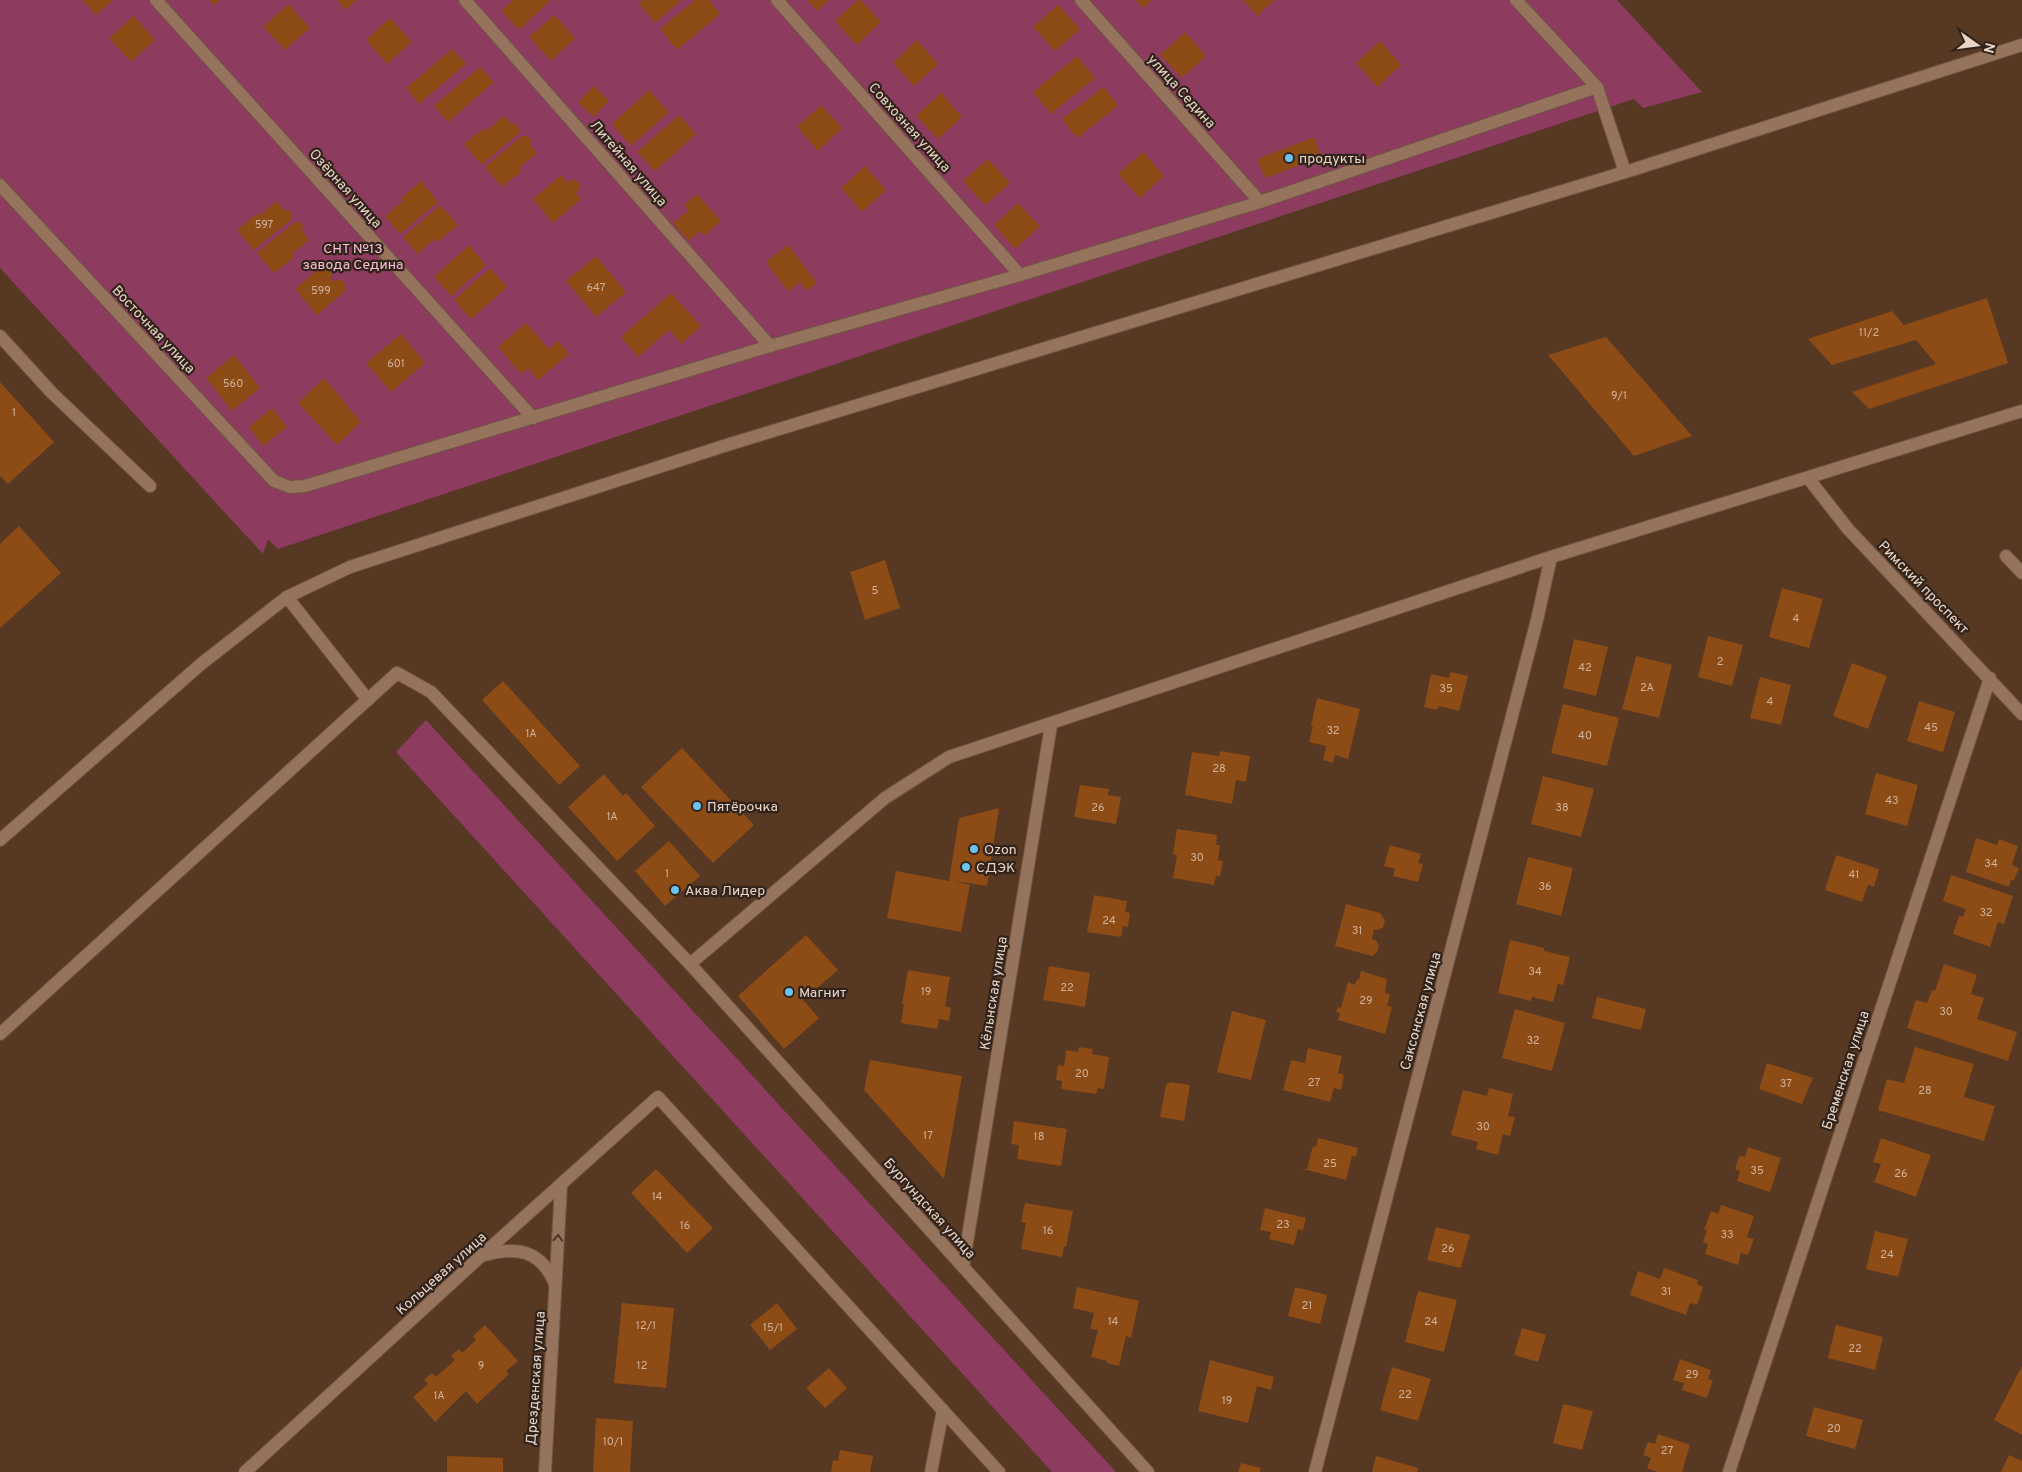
<svg xmlns="http://www.w3.org/2000/svg" width="2022" height="1472" font-family="Overpass,sans-serif">
	<style>
		.green { fill: #8e3b60 }
		.building { fill: #8d4b15 }
		.lines { fill: none; stroke-linecap: round; stroke-linejoin: round }
		.lane-casing { stroke: #6f5542; stroke-width: 14 }
		.street-casing { stroke: #6f5542; stroke-width: 14 }
		.secondary-casing { stroke: #6f5542; stroke-width: 14 }
		.lane { stroke: #96735d; stroke-width: 12 }
		.street { stroke: #96735d; stroke-width: 12 }
		.secondary { stroke: #96735d; stroke-width: 12 }
		.oneway { stroke: #4a372b }
		.poi-dot { fill: #6cc3f2; stroke: #31231a; stroke-width: 2 }
		.labels { text-anchor: middle; stroke-width: 4.5; stroke-linejoin: round; paint-order: stroke }
		.number-label { font-size: 11px; fill: #d1b29b }
		.street-label { font-size: 14px; fill: #e8d5c8; stroke: #31231a }
		.poi-label { font-size: 14px; fill: #e8d5c8; stroke: #31231a; text-anchor: start }
		.park-label { font-size: 14px; fill: #f7c0d4; stroke: #31231a }
	</style>
	<rect width="100%" height="100%" fill="#563823"/>
	<g class="green">
		<polygon points="0,0 1617,0 1702,92 1643,108 1634,99 278,549 268,539 263,554 0,268"/>
		<polygon points="426,720 1116,1472 1052,1472 396,752"/>
	</g>
	<g class="building">
		<polygon points="82,0 113,0 96,15"/>
		<polygon points="209,0 220,0 214,5"/>
		<polygon points="337,0 356,0 346,10"/>
		<polygon points="513,0 549,0 550,1 519,30 501,11"/>
		<polygon points="643,0 681,0 655,23 639,4"/>
		<polygon points="695,0 709,0 720,14 677,50 660,29"/>
		<polygon points="807,0 829,0 817,11"/>
		<polygon points="858,0 861,0 881,22 857,45 835,21"/>
		<polygon points="1136,0 1152,0 1143,8"/>
		<polygon points="1243,0 1274,0 1257,16"/>
		<polygon points="288,4 310,28 285,50 263,27"/>
		<polygon points="1058,5 1080,29 1055,51 1033,27"/>
		<polygon points="554,15 575,38 551,61 529,37"/>
		<polygon points="134,16 155,40 131,62 109,38"/>
		<polygon points="390,18 412,42 387,64 366,40"/>
		<polygon points="1185,32 1206,56 1182,78 1160,55"/>
		<polygon points="917,40 938,64 914,86 893,63"/>
		<polygon points="1380,41 1401,65 1377,87 1356,63"/>
		<polygon points="452,49 466,64 419,104 406,88"/>
		<polygon points="1077,56 1095,78 1051,114 1033,92"/>
		<polygon points="480,67 494,82 448,122 434,106"/>
		<polygon points="594,86 609,101 593,117 578,102"/>
		<polygon points="1104,87 1118,106 1077,138 1062,119"/>
		<polygon points="649,90 669,112 631,146 612,124"/>
		<polygon points="941,93 962,117 938,139 916,116"/>
		<polygon points="821,105 842,128 818,151 797,127"/>
		<polygon points="679,115 696,134 655,171 637,152"/>
		<polygon points="504,116 511,124 516,124 519,128 519,133 482,165 464,144 484,128 486,131"/>
		<polygon points="522,136 527,136 531,140 530,145 537,153 519,168 522,171 502,187 485,167"/>
		<polygon points="1314,137 1321,157 1265,178 1257,159"/>
		<polygon points="1143,152 1164,176 1140,198 1118,174"/>
		<polygon points="988,159 1010,183 985,205 963,181"/>
		<polygon points="865,166 886,190 862,212 841,188"/>
		<polygon points="561,175 567,183 570,180 576,180 581,186 576,193 581,199 553,223 533,199"/>
		<polygon points="421,181 438,202 400,234 385,216 403,201 401,198"/>
		<polygon points="697,194 721,221 704,236 700,231 689,241 673,223 689,210 684,205"/>
		<polygon points="277,201 284,210 289,210 292,214 292,219 254,250 237,230 257,213 259,216"/>
		<polygon points="1018,203 1040,226 1015,249 994,225"/>
		<polygon points="440,205 458,225 438,242 435,239 417,254 403,237"/>
		<polygon points="295,222 300,222 303,225 302,231 309,240 292,254 294,257 274,273 257,253"/>
		<polygon points="469,245 486,265 451,296 434,277"/>
		<polygon points="788,245 817,283 807,291 800,282 788,291 766,262"/>
		<polygon points="596,256 626,292 596,317 566,281"/>
		<polygon points="324,264 333,275 330,277 334,282 337,280 342,280 346,285 346,290 317,315 295,289"/>
		<polygon points="490,268 507,287 471,319 454,300"/>
		<polygon points="671,293 701,326 681,344 669,330 638,357 621,337"/>
		<polygon points="1987,298 2008,363 1869,409 1852,392 1936,364 1916,340 1832,365 1808,339 1892,311 1904,325"/>
		<polygon points="526,323 549,349 558,341 569,354 538,380 528,368 521,374 498,347"/>
		<polygon points="401,334 425,363 391,392 366,363"/>
		<polygon points="1606,337 1692,436 1634,456 1548,355"/>
		<polygon points="234,355 260,388 232,411 206,378"/>
		<polygon points="324,378 361,422 337,445 298,403"/>
		<polygon points="0,382 54,442 8,484 0,476"/>
		<polygon points="272,408 287,427 263,446 249,427"/>
		<polygon points="19,526 61,573 0,628 0,544"/>
		<polygon points="885,560 900,608 865,620 850,572"/>
		<polygon points="1782,588 1823,599 1809,648 1769,637"/>
		<polygon points="1708,636 1743,645 1732,686 1698,677"/>
		<polygon points="1574,639 1608,647 1596,696 1563,688"/>
		<polygon points="1636,656 1672,665 1659,718 1622,709"/>
		<polygon points="1852,663 1887,676 1868,729 1833,716"/>
		<polygon points="1450,672 1468,676 1459,711 1439,706 1437,710 1424,707 1431,674 1449,678"/>
		<polygon points="1760,677 1791,685 1781,725 1750,718"/>
		<polygon points="503,681 580,766 559,785 482,700"/>
		<polygon points="1317,698 1360,709 1348,759 1335,755 1333,763 1323,760 1326,746 1309,742 1313,726 1311,726"/>
		<polygon points="1919,701 1955,712 1943,752 1907,741"/>
		<polygon points="1563,704 1619,718 1607,766 1551,753"/>
		<polygon points="682,748 754,825 713,863 641,787"/>
		<polygon points="1220,751 1250,756 1246,782 1236,780 1232,804 1185,795 1192,752 1219,756"/>
		<polygon points="1876,773 1918,785 1907,826 1865,814"/>
		<polygon points="604,774 623,796 626,793 655,826 617,861 568,807"/>
		<polygon points="1543,776 1594,789 1581,837 1531,824"/>
		<polygon points="1080,785 1109,789 1108,795 1121,797 1116,824 1074,817"/>
		<polygon points="999,808 987,886 954,881 970,885 961,932 887,918 896,871 949,881 959,818"/>
		<polygon points="1177,829 1217,835 1216,845 1220,845 1218,860 1223,861 1220,876 1216,876 1214,885 1173,878 1177,855 1173,854"/>
		<polygon points="1976,838 1997,845 1999,839 2018,846 2012,865 2019,868 2014,880 2011,880 2009,887 1966,872"/>
		<polygon points="669,841 700,876 665,906 635,871"/>
		<polygon points="1390,845 1421,854 1418,863 1423,864 1418,882 1393,876 1395,869 1384,866"/>
		<polygon points="1836,855 1879,869 1874,887 1868,885 1862,902 1825,890"/>
		<polygon points="1528,857 1573,868 1561,916 1516,904"/>
		<polygon points="1951,875 2013,896 2004,924 1998,922 1990,947 1953,934 1959,916 1963,917 1966,909 1943,901"/>
		<polygon points="1094,895 1127,901 1125,912 1130,913 1128,927 1123,926 1121,937 1087,932"/>
		<polygon points="1346,904 1380,913 1385,920 1383,927 1378,930 1374,929 1372,939 1376,940 1379,946 1377,952 1372,956 1335,946"/>
		<polygon points="806,935 838,970 803,1000 819,1018 784,1049 738,996"/>
		<polygon points="1510,940 1544,948 1544,951 1570,957 1563,985 1558,984 1553,1002 1532,997 1531,1001 1498,993"/>
		<polygon points="1944,964 1977,975 1971,994 1984,998 1977,1019 2017,1032 2008,1061 1907,1028 1916,1000 1927,1003 1932,990 1935,991"/>
		<polygon points="1049,966 1090,973 1085,1007 1043,1000"/>
		<polygon points="908,970 950,977 945,1006 951,1008 949,1021 939,1019 937,1029 901,1023 904,1004 902,1004"/>
		<polygon points="1361,971 1387,979 1385,993 1390,994 1387,1006 1392,1007 1385,1034 1338,1020 1340,1013 1336,1012 1338,1007 1341,1008 1348,982 1355,985 1357,979 1359,980"/>
		<polygon points="1597,997 1646,1009 1641,1030 1592,1018"/>
		<polygon points="1515,1009 1565,1023 1552,1071 1502,1058"/>
		<polygon points="1232,1011 1266,1020 1251,1080 1217,1072"/>
		<polygon points="1079,1047 1093,1049 1092,1054 1109,1057 1104,1089 1098,1088 1096,1094 1061,1089 1062,1081 1056,1080 1058,1065 1064,1066 1066,1050 1078,1052"/>
		<polygon points="1915,1047 1974,1064 1964,1097 1995,1106 1984,1141 1878,1110 1887,1079 1904,1083"/>
		<polygon points="1308,1048 1342,1056 1338,1073 1344,1075 1341,1090 1334,1088 1330,1102 1283,1090 1291,1060 1305,1063"/>
		<polygon points="870,1060 962,1076 944,1179 864,1090"/>
		<polygon points="1767,1063 1813,1078 1802,1104 1759,1089"/>
		<polygon points="1170,1082 1190,1085 1184,1121 1160,1117 1166,1085"/>
		<polygon points="1489,1088 1513,1094 1508,1116 1515,1117 1510,1136 1503,1134 1498,1155 1476,1149 1478,1142 1451,1135 1463,1090 1487,1096"/>
		<polygon points="1014,1121 1067,1129 1061,1166 1017,1159 1019,1145 1011,1144"/>
		<polygon points="1318,1138 1358,1148 1356,1157 1352,1156 1346,1180 1303,1169 1307,1169 1313,1146 1316,1147"/>
		<polygon points="1881,1138 1931,1155 1916,1197 1874,1182 1881,1164 1873,1162"/>
		<polygon points="1748,1147 1781,1158 1770,1192 1737,1181 1740,1171 1735,1169 1739,1156 1745,1157"/>
		<polygon points="656,1169 713,1228 687,1253 631,1193"/>
		<polygon points="1025,1203 1073,1211 1066,1247 1064,1247 1062,1257 1021,1249 1026,1223 1021,1222"/>
		<polygon points="1721,1205 1754,1216 1747,1237 1754,1239 1748,1255 1741,1253 1738,1265 1705,1254 1708,1244 1703,1242 1707,1230 1704,1230 1711,1211 1718,1214"/>
		<polygon points="1265,1208 1306,1218 1303,1230 1298,1229 1294,1245 1269,1239 1271,1232 1260,1230"/>
		<polygon points="1436,1227 1470,1235 1461,1268 1427,1260"/>
		<polygon points="1875,1231 1908,1239 1898,1277 1866,1269"/>
		<polygon points="1664,1268 1698,1280 1697,1284 1703,1287 1697,1305 1690,1303 1686,1315 1630,1295 1638,1271 1660,1279"/>
		<polygon points="1077,1287 1139,1301 1131,1338 1126,1336 1119,1366 1107,1363 1107,1361 1091,1357 1098,1330 1090,1329 1094,1313 1073,1308"/>
		<polygon points="1295,1287 1327,1295 1320,1324 1288,1316"/>
		<polygon points="1418,1291 1457,1300 1444,1352 1405,1342"/>
		<polygon points="622,1303 674,1308 666,1388 614,1383"/>
		<polygon points="777,1303 797,1329 770,1350 750,1325"/>
		<polygon points="485,1325 518,1361 506,1371 509,1374 477,1404 466,1391 435,1422 413,1397 428,1384 424,1380 432,1373 436,1377 455,1360 451,1356 459,1349 462,1353 476,1340 473,1336"/>
		<polygon points="1836,1325 1883,1337 1875,1370 1828,1358"/>
		<polygon points="1522,1328 1546,1335 1538,1362 1514,1355"/>
		<polygon points="1680,1359 1711,1370 1708,1379 1713,1380 1707,1398 1682,1390 1684,1383 1673,1380"/>
		<polygon points="1210,1360 1274,1377 1271,1390 1257,1386 1248,1423 1198,1411"/>
		<polygon points="2022,1366 2022,1435 1994,1420"/>
		<polygon points="1392,1367 1431,1379 1418,1421 1380,1410"/>
		<polygon points="829,1368 847,1388 825,1408 806,1388"/>
		<polygon points="1563,1404 1593,1411 1582,1450 1553,1443"/>
		<polygon points="1814,1407 1863,1420 1855,1449 1806,1436"/>
		<polygon points="596,1418 633,1421 630,1472 593,1472"/>
		<polygon points="1658,1434 1690,1445 1682,1472 1657,1472 1647,1468 1651,1458 1643,1455 1648,1442 1655,1444"/>
		<polygon points="840,1450 873,1456 870,1472 831,1472 833,1460 838,1461"/>
		<polygon points="2009,1455 2022,1461 2022,1472 2001,1472"/>
		<polygon points="447,1456 503,1458 503,1472 447,1472"/>
		<polygon points="1376,1456 1418,1468 1417,1472 1372,1472"/>
		<polygon points="1241,1463 1261,1468 1260,1472 1238,1472"/>
	</g>
	<g class="lines">
		<defs>
			<g id="lane">
				<polyline points="0,336 52,393 150,486"/>
				<polyline points="290,487 305,486 770,346 1020,275 1260,202 1597,87"/>
				<polyline points="2006,556 2022,573"/>
			</g>
			<g id="street">
				<polyline points="156,0 533,418"/>
				<polyline points="465,0 770,346"/>
				<polyline points="777,0 1020,275"/>
				<polyline points="1081,0 1260,202"/>
				<polyline points="1516,0 1597,87 1625,172"/>
				<polyline points="0,185 274,481 290,487"/>
				<polyline points="1808,478 1848,529 2022,714"/>
				<polyline points="287,597 368,700"/>
				<polyline points="690,964 885,798 949,757 1551,557 2022,411"/>
				<polyline points="0,1034 397,673 431,692 690,964 1148,1472"/>
				<path d="M484,1255C517,1246 541,1250 555,1284"/>
				<polyline points="963,1267 1051,725"/>
				<polyline points="245,1472 481,1256 658,1097 999,1472"/>
				<polyline points="545,1472 561,1186"/>
				<polyline points="931,1472 943,1410"/>
				<polyline points="1315,1472 1537,620 1551,557"/>
				<polyline points="1729,1472 1990,678"/>
			</g>
			<polyline id="secondary" points="0,840 201,664 287,597 350,567 730,444 1635,169 2022,45"/>
		</defs>
		<use href="#lane" class="lane-casing"/>
		<use href="#street" class="street-casing"/>
		<use href="#secondary" class="secondary-casing"/>
		<use href="#lane" class="lane"/>
		<use href="#street" class="street"/>
		<use href="#secondary" class="secondary"/>
	</g>
	<defs><path id="oneway-chevron" d="M-2-3.5L2.5 0L-2 3.5" fill="none" stroke-width="1.6" stroke-linecap="round" stroke-linejoin="round" transform="scale(1.25)"/></defs>
	<use class="oneway" href="#oneway-chevron" transform="translate(558 1238) rotate(-87)"/>
	<g class="poi-dot">
		<circle cx="1289" cy="158" r="5"/>
		<circle cx="697" cy="806" r="5"/>
		<circle cx="974" cy="849" r="5"/>
		<circle cx="966" cy="867" r="5"/>
		<circle cx="675" cy="890" r="5"/>
		<circle cx="789" cy="992" r="5"/>
	</g>
	<g class="labels">
		<g class="number-label">
			<text x="264" y="228">597</text>
			<text x="596" y="291">647</text>
			<text x="321" y="294">599</text>
			<text x="1869" y="336">11/2</text>
			<text x="396" y="367">601</text>
			<text x="233" y="387">560</text>
			<text x="1619" y="399">9/1</text>
			<text x="14" y="416">1</text>
			<text x="875" y="594">5</text>
			<text x="1796" y="622">4</text>
			<text x="1720" y="665">2</text>
			<text x="1585" y="671">42</text>
			<text x="1647" y="691">2А</text>
			<text x="1446" y="692">35</text>
			<text x="1770" y="705">4</text>
			<text x="1931" y="731">45</text>
			<text x="1333" y="734">32</text>
			<text x="531" y="737">1А</text>
			<text x="1585" y="739">40</text>
			<text x="1219" y="772">28</text>
			<text x="1892" y="804">43</text>
			<text x="1098" y="811">26</text>
			<text x="1562" y="811">38</text>
			<text x="612" y="820">1А</text>
			<text x="1197" y="861">30</text>
			<text x="1991" y="867">34</text>
			<text x="667" y="877">1</text>
			<text x="1854" y="878">41</text>
			<text x="1545" y="890">36</text>
			<text x="1986" y="916">32</text>
			<text x="1109" y="924">24</text>
			<text x="1357" y="934">31</text>
			<text x="1535" y="975">34</text>
			<text x="1067" y="991">22</text>
			<text x="926" y="995">19</text>
			<text x="1366" y="1004">29</text>
			<text x="1946" y="1015">30</text>
			<text x="1533" y="1044">32</text>
			<text x="1082" y="1077">20</text>
			<text x="1314" y="1086">27</text>
			<text x="1786" y="1087">37</text>
			<text x="1925" y="1094">28</text>
			<text x="1483" y="1130">30</text>
			<text x="928" y="1139">17</text>
			<text x="1039" y="1140">18</text>
			<text x="1330" y="1167">25</text>
			<text x="1757" y="1174">35</text>
			<text x="1901" y="1177">26</text>
			<text x="657" y="1200">14</text>
			<text x="1283" y="1228">23</text>
			<text x="685" y="1229">16</text>
			<text x="1048" y="1234">16</text>
			<text x="1727" y="1238">33</text>
			<text x="1448" y="1252">26</text>
			<text x="1887" y="1258">24</text>
			<text x="1666" y="1295">31</text>
			<text x="1307" y="1309">21</text>
			<text x="1113" y="1325">14</text>
			<text x="1431" y="1325">24</text>
			<text x="646" y="1329">12/1</text>
			<text x="773" y="1331">15/1</text>
			<text x="1855" y="1352">22</text>
			<text x="481" y="1369">9</text>
			<text x="642" y="1369">12</text>
			<text x="1692" y="1378">29</text>
			<text x="1405" y="1398">22</text>
			<text x="439" y="1399">1А</text>
			<text x="1227" y="1404">19</text>
			<text x="1834" y="1432">20</text>
			<text x="613" y="1445">10/1</text>
			<text x="1667" y="1454">27</text>
		</g>
		<g class="street-label">
			<text transform="translate(1182 91) rotate(48)" y="5">улица Седина</text>
			<text transform="translate(910 127) rotate(48)" y="5">Совхозная улица</text>
			<text transform="translate(629 163) rotate(49)" y="5">Литейная улица</text>
			<text transform="translate(346 188) rotate(48)" y="5">Озёрная улица</text>
			<text transform="translate(154 329) rotate(47)" y="5">Восточная улица</text>
			<text transform="translate(1924 587) rotate(46)" y="5">Римский проспект</text>
			<text transform="translate(993 993) rotate(-81)" y="5">Кёльнская улица</text>
			<text transform="translate(1420 1011) rotate(-75)" y="5">Саксонская улица</text>
			<text transform="translate(1845 1070) rotate(-72)" y="5">Бременская улица</text>
			<text transform="translate(930 1208) rotate(48)" y="5">Бургундская улица</text>
			<text transform="translate(441 1273) rotate(-42)" y="5">Кольцевая улица</text>
			<text transform="translate(535 1378) rotate(-86)" y="5">Дрезденская улица</text>
		</g>
		<g class="poi-label">
			<text x="1299" y="163">продукты</text>
			<text x="707" y="811">Пятёрочка</text>
			<text x="984" y="854">Ozon</text>
			<text x="976" y="872">СДЭК</text>
			<text x="685" y="895">Аква Лидер</text>
			<text x="799" y="997">Магнит</text>
		</g>
		<g class="park-label">
			<text x="353" y="253">СНТ №13<tspan x="353" dy="16">завода Седина</tspan></text>
		</g>
	</g>
	<g transform="translate(1977 45) rotate(104)" stroke="#31231a" stroke-width="4" paint-order="stroke">
	<path d="M0-4L9 19L0 12L-9 19Z" fill="#e8d5c8"/>
	<text y="-8" font-size="14" font-weight="bold" text-anchor="middle" fill="#e8d5c8">N</text>
	</g>
</svg>
